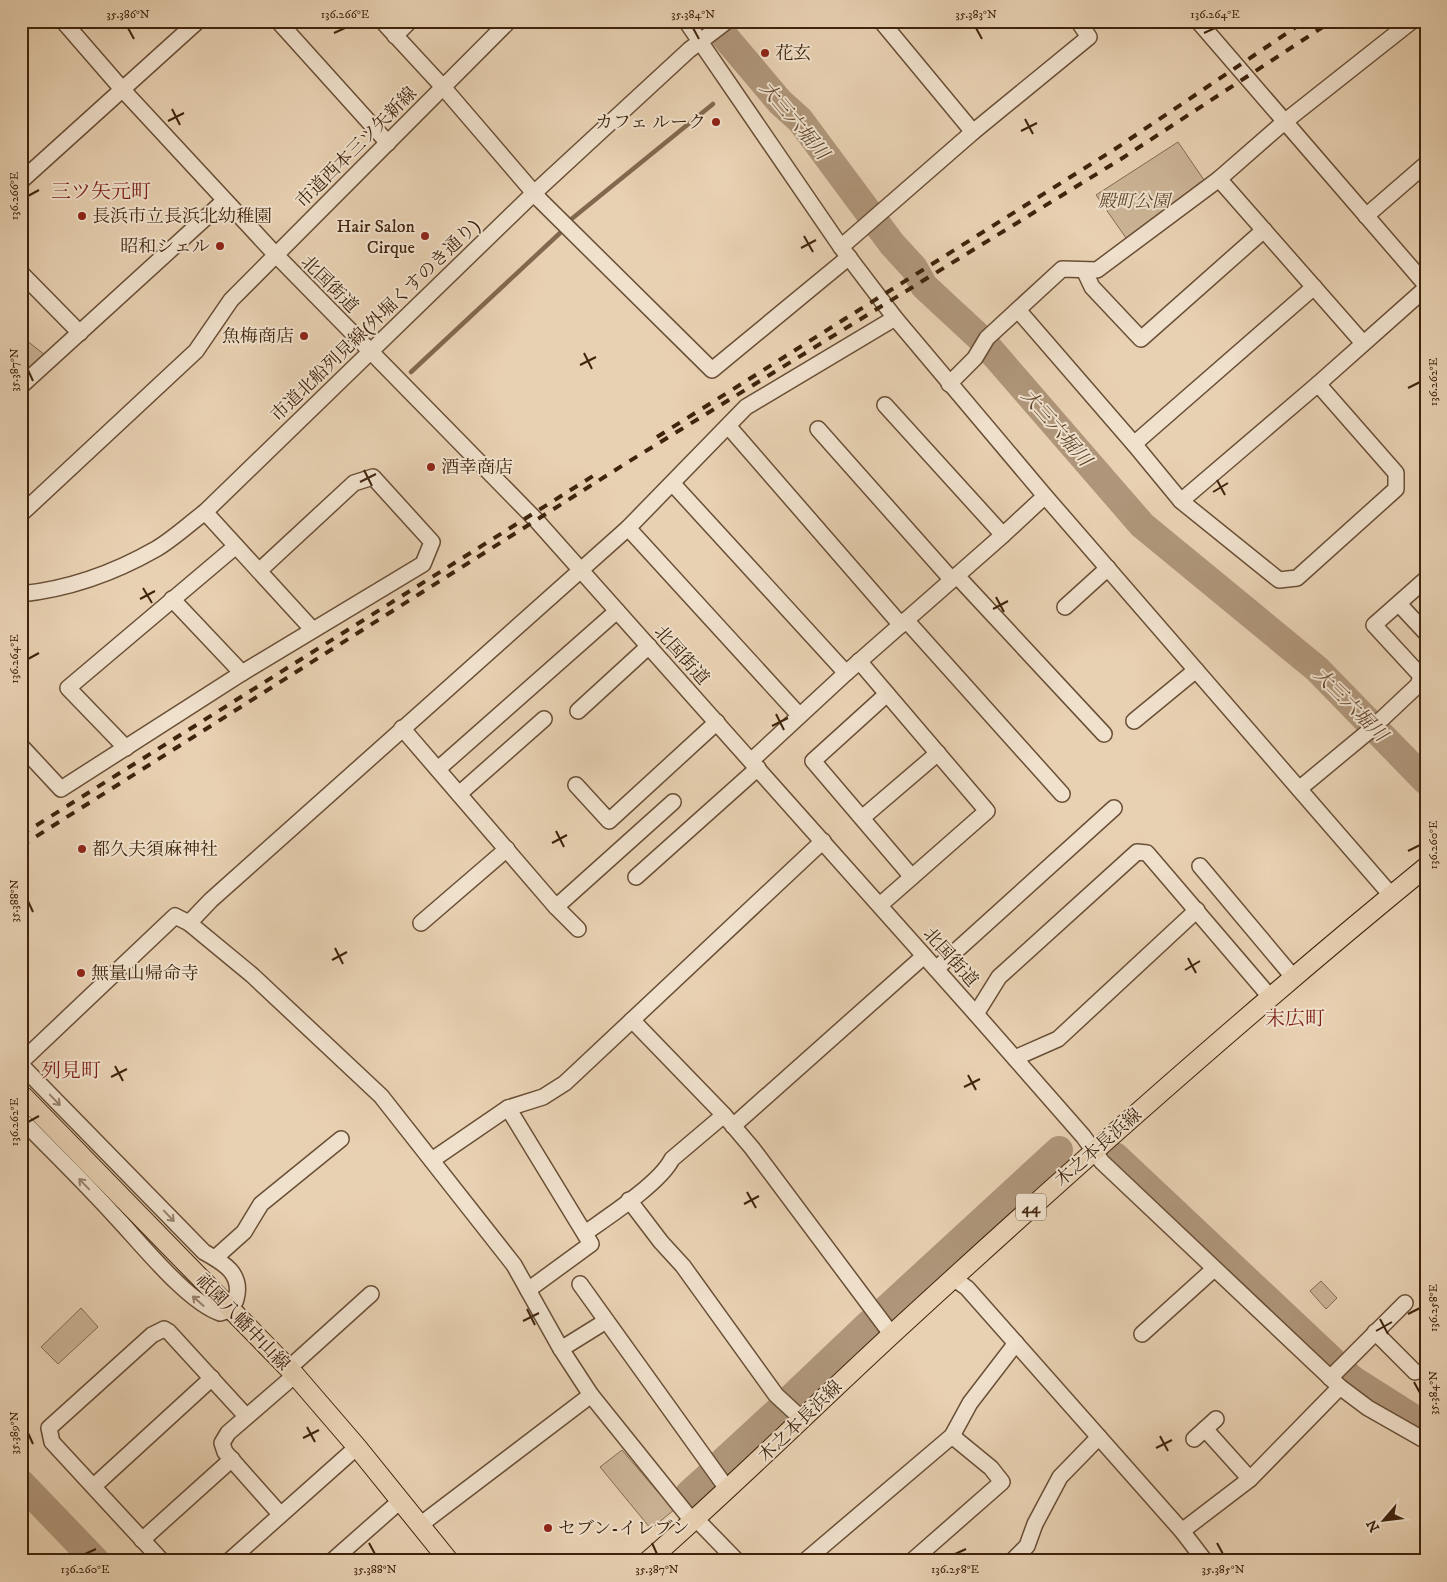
<svg xmlns="http://www.w3.org/2000/svg" width="1447" height="1582" font-family="'IM FELL DW Pica','Noto Serif JP',serif">
	<style>
		.green { fill: #cbb496; stroke: #856c52 }
		.lines { fill: none; stroke-linecap: round; stroke-linejoin: round }
		.stream { stroke: #82684e; stroke-width: 4.5 }
		.river { stroke: #af967a; stroke-width: 28 }
		.minor-casing { stroke: #694f36; stroke-width: 18 }
		.major-casing { stroke: #3f240d; stroke-width: 21 }
		.minor { stroke: #f0e1cd; stroke-width: 15 }
		.major { stroke: #e8d1b2; stroke-width: 19 }
		.rail { stroke: #3f240d; stroke-width: 4; stroke-dasharray: 9 9; stroke-linecap: butt }
		.oneway { stroke: #98826d }
		.ticks { fill: none; stroke: #3f240d; stroke-width: 2 }
		.poi-dot { fill: #8f2418; stroke: #f0e1cd; stroke-width: 2 }
		.labels { text-anchor: middle; stroke-width: 4; stroke-linejoin: round; paint-order: stroke }
		.shield { fill: #f0e1cd; stroke: #745d47; stroke-width: 1 }
		.shield-label { font-size: 16px; font-weight: bold; fill: #3f240d }
		.poi-label { font-size: 18px; fill: #3f240d; stroke: #f0e1cd; text-anchor: start }
		.street-label { font-size: 18px; fill: #3f240d; stroke: #f0e1cd }
		.park-label { font-size: 18px; font-style: italic; fill: #62482f; stroke: #f0e1cd }
		.water-label { font-size: 19px; font-style: italic; fill: #61462e; stroke: #f0e1cd }
		.quarter-label { font-size: 20px; fill: #7a1f14; stroke: #f0e1cd }
		.neatline { fill: none; stroke: #3f240d; stroke-width: 2 }
		.ticks-label { font-size: 12px; text-anchor: middle; fill: #3f240d }
	</style>
	<rect width="100%" height="100%" fill="#e8d1b2"/>
	<filter id="stains"><feTurbulence type="fractalNoise" baseFrequency=".004" numOctaves="4"/><feColorMatrix values="0 0 0 0 .2 0 0 0 0 .09 0 0 0 0 .02 0 0 0 .5 -.17"/></filter>
	<radialGradient id="worn" r=".72"><stop offset=".6" stop-color="#630" stop-opacity="0"/><stop offset="1" stop-color="#630" stop-opacity=".3"/></radialGradient>
	<g class="green">
		<polygon points="1178,142 1204,180 1126,238 1096,195"/>
		<polygon points="21,336 50,359 21,383"/>
		<polygon points="1321,1281 1337,1298 1326,1309 1310,1291"/>
		<polygon points="81,1308 98,1327 58,1364 41,1347"/>
		<polygon points="622,1450 657,1491 675,1509 651,1529 600,1467"/>
	</g>
	<g class="lines">
		<g class="stream">
			<polyline points="710,21 710,22"/>
			<polyline points="569,221 713,104"/>
			<polyline points="411,372 560,233"/>
		</g>
		<g class="river">
			<polyline points="726,38 780,102 800,120 892,244 914,268 924,286 980,338 1142,525 1317,669 1426,781"/>
			<polyline points="1115,1156 1352,1379 1426,1426"/>
			<polyline points="883,1312 1059,1150"/>
			<polyline points="790,1399 870,1323"/>
			<polyline points="718,1466 779,1410"/>
			<polyline points="21,1483 96,1561"/>
			<polyline points="685,1502 689,1494 710,1475"/>
		</g>
		<defs>
			<g id="minor">
				<polyline points="63,21 122,89 275,254 537,521 976,1014 1083,1136 1102,1162 1340,1387 1368,1408 1426,1441"/>
				<polyline points="278,21 388,143"/>
				<polyline points="382,21 443,87 540,200 712,370 849,257"/>
				<polyline points="686,21 841,247 895,318 1045,496 1391,895"/>
				<polyline points="881,21 973,132"/>
				<polyline points="1198,21 1426,285"/>
				<polyline points="395,36 410,21"/>
				<polyline points="1219,179 1363,343"/>
				<polyline points="21,181 198,21"/>
				<polyline points="1366,216 1426,164"/>
				<polyline points="841,247 973,132 1089,37 1078,21"/>
				<polyline points="1084,270 1092,287 1141,339 1264,230"/>
				<polyline points="21,273 80,333"/>
				<polyline points="1314,287 1134,444 1181,501 1279,580 1297,578 1396,489 1396,473 1318,384"/>
				<polyline points="1018,310 1134,444"/>
				<polyline points="949,384 975,358 987,338 1062,269 1097,270 1219,179 1283,123 1412,21"/>
				<polyline points="21,386 224,201"/>
				<polyline points="885,405 1003,535 1045,496"/>
				<polyline points="729,427 901,625"/>
				<polyline points="818,429 952,580"/>
				<polyline points="673,484 846,673"/>
				<polyline points="1181,501 1318,384 1426,288"/>
				<polyline points="205,512 312,629"/>
				<polyline points="21,514 196,351 231,300 509,21"/>
				<polyline points="957,576 1104,734"/>
				<path d="M21,594C69,589 114,573 156,549C173,539 189,524 205,512L534,193L689,50L727,21"/>
				<polyline points="1399,604 1426,633"/>
				<polyline points="1065,607 1108,568"/>
				<polyline points="906,620 1062,794"/>
				<polyline points="859,661 987,811 880,905"/>
				<polyline points="242,673 423,564 432,542 373,477 354,483 259,571"/>
				<polyline points="887,694 813,761 912,877"/>
				<polyline points="578,711 649,646"/>
				<polyline points="799,715 628,528 746,407 895,318"/>
				<polyline points="1134,721 1196,670"/>
				<polyline points="402,728 556,907 578,929"/>
				<polyline points="21,746 61,789 242,673 172,599"/>
				<polyline points="126,748 68,688 236,546"/>
				<polyline points="752,760 846,673 1003,535"/>
				<polyline points="438,769 617,611"/>
				<polyline points="576,785 609,821 717,722"/>
				<polyline points="1299,789 1369,731 1418,685 1421,676 1374,625 1426,579"/>
				<polyline points="459,794 544,719"/>
				<polyline points="862,818 938,753"/>
				<polyline points="1200,866 1294,978"/>
				<polyline points="636,877 758,768"/>
				<polyline points="556,907 673,802"/>
				<polyline points="189,923 252,975 381,1096 514,1265 561,1349 591,1395 693,1522"/>
				<polyline points="421,923 507,849"/>
				<polyline points="936,969 1114,808"/>
				<polyline points="976,1014 999,977 1137,852 1147,853 1271,998"/>
				<polyline points="632,1020 724,1115 752,1148 892,1335"/>
				<polyline points="1015,1058 1058,1039 1197,910"/>
				<polyline points="21,1062 175,916 189,923 211,900 628,528"/>
				<path d="M21,1065L204,1252C224,1263 243,1274 236,1299C234,1307 228,1311 220,1313C186,1301 140,1242 114,1215C84,1182 52,1151 21,1119"/>
				<polyline points="508,1108 591,1244 528,1290"/>
				<polyline points="733,1126 924,956"/>
				<polyline points="432,1160 508,1108 543,1097 565,1083 823,841"/>
				<polyline points="629,1200 661,1242 683,1266 776,1395 802,1419"/>
				<path d="M585,1233C609,1216 660,1183 672,1159L724,1115"/>
				<polyline points="215,1258 244,1232 261,1204 341,1139"/>
				<polyline points="953,1278 967,1288 1182,1531 1205,1561"/>
				<polyline points="580,1284 728,1490"/>
				<polyline points="1375,1332 1415,1372"/>
				<polyline points="1142,1334 1214,1269"/>
				<polyline points="561,1349 606,1321"/>
				<polyline points="289,1368 371,1294"/>
				<polyline points="1330,1378 1405,1303"/>
				<polyline points="1205,1429 1250,1479"/>
				<polyline points="952,1436 970,1403 1016,1343"/>
				<polyline points="1194,1439 1216,1419"/>
				<polyline points="94,1486 212,1378"/>
				<polyline points="280,1514 225,1452 222,1443 228,1433 295,1375"/>
				<polyline points="696,1519 737,1561"/>
				<polyline points="420,1525 591,1395"/>
				<polyline points="1182,1531 1250,1479 1340,1387"/>
				<polyline points="142,1540 232,1459"/>
				<polyline points="162,1561 52,1442 49,1428 152,1335 164,1329 169,1332 246,1416"/>
				<polyline points="229,1561 357,1447"/>
				<polyline points="332,1561 400,1501"/>
				<polyline points="805,1561 952,1436 991,1468 1002,1482 912,1561"/>
				<polyline points="1012,1561 1027,1546 1035,1524 1060,1477 1099,1437"/>
			</g>
			<g id="major">
				<polyline points="23,1096 295,1375 357,1447 449,1561"/>
				<path d="M648,1561C735,1485 816,1404 901,1326C1072,1169 1246,1014 1426,867"/>
			</g>
		</defs>
		<use href="#minor" class="minor-casing"/>
		<use href="#major" class="major-casing"/>
		<use href="#minor" class="minor"/>
		<use href="#major" class="major"/>
		<g class="rail">
			<polyline points="657,437 1115,149 1305,21"/>
			<polyline points="21,835 593,476"/>
			<polyline points="21,846 628,462 1121,159 1332,21"/>
		</g>
	</g>
	<defs><path id="oneway-shaft" d="M-6 0H5M1.5-3L5.5 0L1.5 3" fill="none" stroke-width="1.6" stroke-linecap="round" stroke-linejoin="round" transform="scale(1.25)"/></defs>
	<g class="oneway">
		<use href="#oneway-shaft" transform="translate(55 1100) rotate(46)"/>
		<use href="#oneway-shaft" transform="translate(84 1184) rotate(-134)"/>
		<use href="#oneway-shaft" transform="translate(169 1216) rotate(46)"/>
		<use href="#oneway-shaft" transform="translate(198 1301) rotate(-138)"/>
	</g>
	<path class="ticks" d="M128,28L134,39M693,28L699,39M976,28L982,39M334,33L345,28M1204,33L1215,28M172,109L180,125M1025,119L1033,134M168,121L184,113M1021,131L1037,123M28,196L39,190M804,236L813,252M801,248L816,240M584,353L592,369M580,365L596,357M28,370L33,381M1408,388L1420,382M364,470L372,486M1217,480L1225,495M360,482L376,474M1213,492L1228,483M143,588L152,603M996,597L1004,612M140,599L155,591M993,609L1008,601M28,659L39,653M776,714L784,730M772,726L788,718M556,831L564,847M552,843L567,835M1408,851L1420,845M28,901L33,912M335,948L343,964M1188,958L1196,973M332,960L347,952M1185,970L1200,961M115,1066L123,1081M968,1075L976,1090M111,1077L127,1069M964,1087L980,1079M28,1122L39,1116M747,1192L756,1208M744,1204L759,1196M527,1309L535,1325M1408,1314L1420,1308M1380,1319L1388,1334M523,1321L539,1313M1376,1331L1392,1322M1414,1382L1420,1393M307,1427L315,1442M28,1433L33,1444M1160,1436L1168,1451M303,1438L319,1430M1156,1448L1172,1440M369,1543L375,1554M652,1543L657,1554M1217,1543L1223,1554M85,1554L96,1549M955,1554L966,1549"/>
	<g class="poi-dot">
		<circle cx="765" cy="53" r="5"/>
		<circle cx="716" cy="122" r="5"/>
		<circle cx="82" cy="216" r="5"/>
		<circle cx="425" cy="236" r="5"/>
		<circle cx="220" cy="246" r="5"/>
		<circle cx="304" cy="336" r="5"/>
		<circle cx="431" cy="467" r="5"/>
		<circle cx="82" cy="849" r="5"/>
		<circle cx="81" cy="973" r="5"/>
		<circle cx="548" cy="1528" r="5"/>
	</g>
	<g class="labels">
		<rect class="shield" x="1016" y="1193.5" width="30" height="27" rx="4"/>
		<g class="shield-label">
			<text x="1031" y="1213">44</text>
		</g>
		<g class="poi-label">
			<text x="775" y="59">花玄</text>
			<text x="706" y="128" text-anchor="end">カフェ ルーク</text>
			<text x="92" y="222">長浜市立長浜北幼稚園</text>
			<text x="415" y="232" text-anchor="end">Hair Salon<tspan x="415" dy="21">Cirque</tspan></text>
			<text x="210" y="252" text-anchor="end">昭和シェル</text>
			<text x="294" y="342" text-anchor="end">魚梅商店</text>
			<text x="441" y="473">酒幸商店</text>
			<text x="92" y="855">都久夫須麻神社</text>
			<text x="91" y="979">無量山帰命寺</text>
			<text x="558" y="1534">セブン-イレブン</text>
		</g>
		<g class="street-label">
			<text transform="translate(356 147) rotate(-45)" y="6">市道西本三ツ矢新線</text>
			<text transform="translate(330 284) rotate(45)" y="6">北国街道</text>
			<text transform="translate(375 320) rotate(-44)" y="6">市道北船列見線(外堀くすのき通り)</text>
			<text transform="translate(682 655) rotate(48)" y="6">北国街道</text>
			<text transform="translate(951 957) rotate(48)" y="6">北国街道</text>
			<text transform="translate(1098 1147) rotate(-41)" y="6">木之本長浜線</text>
			<text transform="translate(243 1322) rotate(46)" y="6">祇園八幡中山線</text>
			<text transform="translate(800 1421) rotate(-44)" y="6">木之本長浜線</text>
		</g>
		<g class="park-label">
			<text x="1134" y="207">殿町公園</text>
		</g>
		<g class="water-label">
			<text transform="translate(795 120) rotate(50)" y="7">大三六堀川</text>
			<text transform="translate(1057 427) rotate(49)" y="7">大三六堀川</text>
			<text transform="translate(1351 704) rotate(45)" y="7">大三六堀川</text>
		</g>
		<g class="quarter-label">
			<text x="101" y="198">三ツ矢元町</text>
			<text x="1295" y="1025">末広町</text>
			<text x="71" y="1077">列見町</text>
		</g>
	</g>
	<rect width="1447" height="1582" fill="none" stroke="#e8d1b2" stroke-width="55"/>
	<g transform="translate(1384 1520) rotate(242)" stroke="#f0e1cd" stroke-width="4" paint-order="stroke">
	<path d="M0-4L9 19L0 12L-9 19Z" fill="#3f240d"/>
	<text y="-8" font-size="14" font-weight="bold" text-anchor="middle" fill="#3f240d">N</text>
	</g>
	<rect x="28" y="28" width="1392" height="1526" class="neatline"/>
	<g class="ticks-label">
		<text x="128" y="18">35.386°N</text>
		<text x="345" y="18">136.266°E</text>
		<text x="693" y="18">35.384°N</text>
		<text x="976" y="18">35.383°N</text>
		<text x="1215" y="18">136.264°E</text>
		<text transform="translate(14 196) rotate(-90)" y="4">136.266°E</text>
		<text transform="translate(14 370) rotate(-90)" y="4">35.387°N</text>
		<text transform="translate(1433 382) rotate(-90)" y="4">136.262°E</text>
		<text transform="translate(14 659) rotate(-90)" y="4">136.264°E</text>
		<text transform="translate(1433 845) rotate(-90)" y="4">136.260°E</text>
		<text transform="translate(14 901) rotate(-90)" y="4">35.388°N</text>
		<text transform="translate(14 1122) rotate(-90)" y="4">136.262°E</text>
		<text transform="translate(1433 1308) rotate(-90)" y="4">136.258°E</text>
		<text transform="translate(1433 1393) rotate(-90)" y="4">35.384°N</text>
		<text transform="translate(14 1433) rotate(-90)" y="4">35.389°N</text>
		<text x="85" y="1573">136.260°E</text>
		<text x="375" y="1573">35.388°N</text>
		<text x="657" y="1573">35.387°N</text>
		<text x="955" y="1573">136.258°E</text>
		<text x="1223" y="1573">35.385°N</text>
	</g>
	<rect width="100%" height="100%" filter="url(#stains)"/>
	<rect width="100%" height="100%" fill="url(#worn)"/>
</svg>
